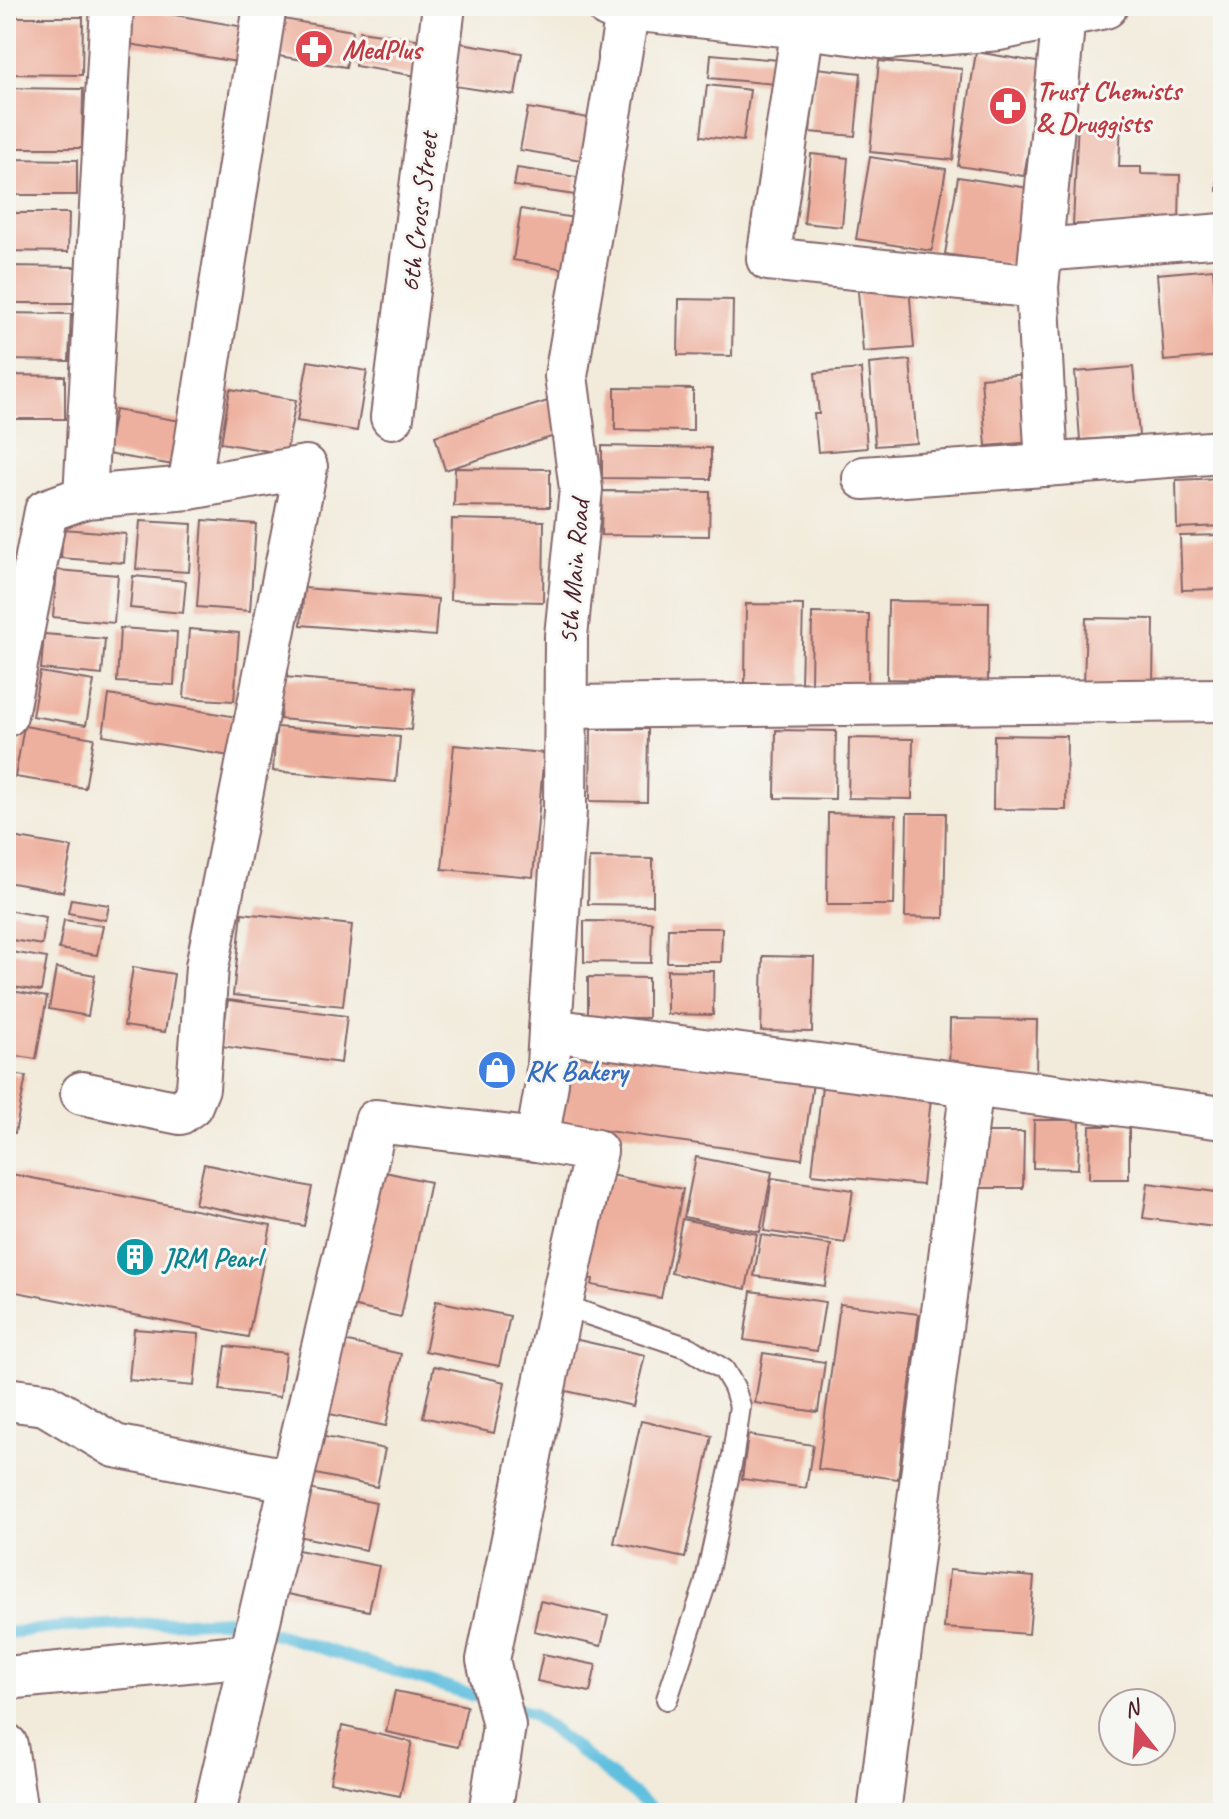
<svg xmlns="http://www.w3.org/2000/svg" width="1229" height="1819" font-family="Caveat,sans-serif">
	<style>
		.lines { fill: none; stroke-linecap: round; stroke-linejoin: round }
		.stream { stroke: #61bfdf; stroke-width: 12 }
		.building { fill: #eeb09e }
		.service-casing { stroke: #856669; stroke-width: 24 }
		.minor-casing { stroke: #856669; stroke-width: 46 }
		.tertiary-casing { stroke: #856669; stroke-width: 48 }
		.service { stroke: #fff; stroke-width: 20 }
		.minor { stroke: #fff; stroke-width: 42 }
		.tertiary { stroke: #fff; stroke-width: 44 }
		.labels { text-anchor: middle; stroke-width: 6; stroke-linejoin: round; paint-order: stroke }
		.health-label { font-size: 28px; font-weight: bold; fill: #be3a42; stroke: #f6f6f2; text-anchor: start }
		.street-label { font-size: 28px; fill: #4a1f2b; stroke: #f6f6f2 }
		.shop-label { font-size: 28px; font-weight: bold; fill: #366cbe; stroke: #f6f6f2; text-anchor: start }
		.culture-label { font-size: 28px; font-weight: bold; fill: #0d838f; stroke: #f6f6f2; text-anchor: start }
	</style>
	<rect width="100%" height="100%" fill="#f6f6f2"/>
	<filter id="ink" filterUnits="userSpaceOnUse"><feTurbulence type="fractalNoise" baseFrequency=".0125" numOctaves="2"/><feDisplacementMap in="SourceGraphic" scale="16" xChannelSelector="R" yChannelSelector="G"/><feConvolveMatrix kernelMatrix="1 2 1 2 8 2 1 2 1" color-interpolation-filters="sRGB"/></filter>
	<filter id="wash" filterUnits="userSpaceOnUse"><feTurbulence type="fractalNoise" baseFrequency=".006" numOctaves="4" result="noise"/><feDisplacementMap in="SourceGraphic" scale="32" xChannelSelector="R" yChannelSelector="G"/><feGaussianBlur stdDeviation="1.8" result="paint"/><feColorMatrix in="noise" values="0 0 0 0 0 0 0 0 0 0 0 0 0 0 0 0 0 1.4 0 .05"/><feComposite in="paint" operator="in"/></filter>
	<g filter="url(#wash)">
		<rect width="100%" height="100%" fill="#f2ebdb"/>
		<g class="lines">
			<g class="stream">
				<polyline points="6,1633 64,1627 231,1620 490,1701"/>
				<polyline points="508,1706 531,1713 658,1813"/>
			</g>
		</g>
		<g id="blocks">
			<g class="building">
				<polygon points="135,8 244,27 237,62 129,44"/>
				<polygon points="6,17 83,17 82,75 6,74"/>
				<polygon points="277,18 353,31 346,67 272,55"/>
				<polygon points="360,31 423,40 417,76 355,66"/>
				<polygon points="461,43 522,53 515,95 454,86"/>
				<polygon points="976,52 1043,63 1024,176 958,166"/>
				<polygon points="711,54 779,60 777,84 709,78"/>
				<polygon points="879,61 962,69 953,160 870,152"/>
				<polygon points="816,68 861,73 855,136 810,132"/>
				<polygon points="707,85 750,90 743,141 701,136"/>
				<polygon points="6,88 83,89 82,148 6,148"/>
				<polygon points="528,108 595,119 588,161 520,150"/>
				<polygon points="1219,117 1223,117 1223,191 1217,191"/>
				<polygon points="1078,119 1121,121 1119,167 1141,167 1141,174 1180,175 1179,226 1073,224"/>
				<polygon points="811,154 848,158 842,227 804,223"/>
				<polygon points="870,157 946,169 932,251 856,239"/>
				<polygon points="6,159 77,160 77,195 6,195"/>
				<polygon points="517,168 577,177 575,195 514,186"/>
				<polygon points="958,177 1035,189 1022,266 945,254"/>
				<polygon points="521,209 580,219 571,270 513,260"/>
				<polygon points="6,213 69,213 68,252 6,251"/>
				<polygon points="6,266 78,267 77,303 6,303"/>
				<polygon points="1213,269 1220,356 1164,361 1157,274"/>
				<polygon points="909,286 914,348 863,352 858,291"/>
				<polygon points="679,299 733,300 732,356 678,355"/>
				<polygon points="6,313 71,314 69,361 6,360"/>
				<polygon points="910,360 917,443 875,446 869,364"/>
				<polygon points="308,361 367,371 357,431 297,421"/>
				<polygon points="1133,367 1139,436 1080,440 1075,372"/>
				<polygon points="861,369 867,448 818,452 814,414 819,414 815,373"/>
				<polygon points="1028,374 1033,442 986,446 981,378"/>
				<polygon points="6,375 65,376 65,419 6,419"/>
				<polygon points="615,388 693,389 693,431 615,430"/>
				<polygon points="230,389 296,400 286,454 221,443"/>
				<polygon points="551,400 561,434 445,470 435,436"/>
				<polygon points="115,410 187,422 180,466 107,454"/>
				<polygon points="602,446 711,448 711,479 602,478"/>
				<polygon points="455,468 550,469 550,507 454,506"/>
				<polygon points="1223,478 1223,526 1177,528 1176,480"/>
				<polygon points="602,491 710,492 709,536 601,535"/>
				<polygon points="452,519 544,521 543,602 450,600"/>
				<polygon points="203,520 256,524 250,611 197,607"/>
				<polygon points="140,521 192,524 189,572 136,569"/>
				<polygon points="63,529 126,534 124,563 61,558"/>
				<polygon points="1223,535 1223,589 1182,590 1180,536"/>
				<polygon points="57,570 118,575 114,623 53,617"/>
				<polygon points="133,576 186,581 183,613 130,608"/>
				<polygon points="304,588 438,599 435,636 301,625"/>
				<polygon points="888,601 989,602 988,681 887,679"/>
				<polygon points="746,604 803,605 801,684 745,683"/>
				<polygon points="812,613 869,614 868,685 811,684"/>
				<polygon points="1086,618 1154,619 1153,686 1084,685"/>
				<polygon points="120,628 177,632 174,685 117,682"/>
				<polygon points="189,629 239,633 234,701 184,698"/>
				<polygon points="44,634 105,639 102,675 41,669"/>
				<polygon points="40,672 94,681 86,725 32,716"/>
				<polygon points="284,677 415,688 411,730 280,719"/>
				<polygon points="109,695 237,717 230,756 103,735"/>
				<polygon points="24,726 94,738 85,788 15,777"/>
				<polygon points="276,727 400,737 396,782 273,771"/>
				<polygon points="591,729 648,729 647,802 590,801"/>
				<polygon points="776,730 836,731 835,799 775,798"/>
				<polygon points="994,735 1067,736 1066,810 993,809"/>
				<polygon points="849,738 913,739 912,799 848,798"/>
				<polygon points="454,745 544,753 533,877 442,869"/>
				<polygon points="828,813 896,815 894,905 827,905"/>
				<polygon points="907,813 946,813 944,918 905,917"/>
				<polygon points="6,836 72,847 63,892 6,882"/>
				<polygon points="589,858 653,859 653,905 588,904"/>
				<polygon points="71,899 109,905 106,920 68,913"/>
				<polygon points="6,910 46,917 42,945 6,939"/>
				<polygon points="242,913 352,925 343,1006 233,995"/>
				<polygon points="64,920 103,926 97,955 59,949"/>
				<polygon points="584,921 652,922 651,963 584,962"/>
				<polygon points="668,928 722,928 721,962 667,962"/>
				<polygon points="6,951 47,958 41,991 6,986"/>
				<polygon points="763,956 814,957 812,1032 761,1031"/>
				<polygon points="133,967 174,974 165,1032 124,1026"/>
				<polygon points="56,968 95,975 88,1016 49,1009"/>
				<polygon points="667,970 714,971 713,1015 667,1014"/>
				<polygon points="588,977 648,978 648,1018 588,1017"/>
				<polygon points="6,990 47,997 36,1059 6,1054"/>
				<polygon points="228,1000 347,1016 341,1063 221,1046"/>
				<polygon points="950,1019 1037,1020 1036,1078 949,1077"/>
				<polygon points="572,1041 814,1076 802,1159 559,1124"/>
				<polygon points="6,1073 26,1076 15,1133 6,1131"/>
				<polygon points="823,1077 932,1088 922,1185 812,1174"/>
				<polygon points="1034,1120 1080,1120 1078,1169 1033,1168"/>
				<polygon points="1090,1126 1129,1126 1129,1179 1089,1179"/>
				<polygon points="977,1132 1024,1132 1023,1188 976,1188"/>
				<polygon points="696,1157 772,1172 760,1232 684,1217"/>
				<polygon points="204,1164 312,1187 304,1226 195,1204"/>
				<polygon points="376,1170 430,1182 401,1317 347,1305"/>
				<polygon points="6,1173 271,1225 248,1337 6,1290"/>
				<polygon points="600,1173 683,1189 661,1298 592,1285 593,1279 579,1277"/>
				<polygon points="772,1178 853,1190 845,1243 764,1231"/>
				<polygon points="1148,1183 1223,1193 1223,1228 1143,1218"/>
				<polygon points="682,1219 757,1234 746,1289 671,1273"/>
				<polygon points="761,1235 831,1245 825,1286 754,1276"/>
				<polygon points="751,1291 825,1302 817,1351 744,1340"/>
				<polygon points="436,1301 510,1316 499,1366 425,1351"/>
				<polygon points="840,1304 919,1314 898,1479 818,1469"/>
				<polygon points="134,1329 199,1334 194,1386 129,1380"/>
				<polygon points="326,1337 401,1354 386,1426 311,1410"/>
				<polygon points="574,1339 645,1355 633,1406 562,1390"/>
				<polygon points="226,1346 286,1353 280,1397 220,1390"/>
				<polygon points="763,1353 825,1362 818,1412 755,1403"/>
				<polygon points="434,1366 505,1382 494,1433 423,1417"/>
				<polygon points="641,1421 712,1436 685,1558 614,1543"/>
				<polygon points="305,1433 385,1449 377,1487 297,1470"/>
				<polygon points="748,1435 813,1445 806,1488 742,1479"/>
				<polygon points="299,1487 376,1503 366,1550 288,1534"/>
				<polygon points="293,1549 379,1566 369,1611 283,1593"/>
				<polygon points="949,1570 1034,1577 1029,1634 944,1628"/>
				<polygon points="540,1601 608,1616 601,1646 534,1631"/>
				<polygon points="543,1654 596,1665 590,1692 537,1681"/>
				<polygon points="395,1691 467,1706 458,1747 386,1732"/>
				<polygon points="342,1726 412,1742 400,1796 330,1782"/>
			</g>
		</g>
	</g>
	<g filter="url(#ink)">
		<use href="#blocks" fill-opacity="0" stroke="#856669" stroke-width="2"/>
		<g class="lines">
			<defs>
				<polyline id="service" points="561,1305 689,1348 724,1370 734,1387 740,1406 733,1455 705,1585 667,1699"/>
				<g id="minor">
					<polyline points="803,26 768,259 1037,287"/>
					<polyline points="1041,250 1223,235"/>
					<polyline points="392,417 444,6"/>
					<polyline points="1047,465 1037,287 1064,15"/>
					<polyline points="864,478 1223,452"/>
					<polyline points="189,488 265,6"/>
					<polyline points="85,497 112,6"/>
					<polyline points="566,707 1223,700"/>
					<polyline points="6,715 46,511 85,497 189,488 306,467 207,967 198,1088 191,1105 180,1113 82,1093"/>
					<polyline points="550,1030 1223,1118"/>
					<polyline points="537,1140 547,1083 550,1030 565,811 566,636 581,489 566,376 628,8"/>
					<polyline points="6,1399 45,1404 115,1446 292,1481"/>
					<polyline points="6,1678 251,1655"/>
					<polyline points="6,1745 16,1813"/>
					<polyline points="214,1813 376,1121 537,1140 596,1151 561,1305 488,1660 504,1726 490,1813"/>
					<polyline points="879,1813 972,1085"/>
				</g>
				<polyline id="tertiary" points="609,6 803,26 889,37 999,28 1105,6"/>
			</defs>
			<use href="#service" class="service-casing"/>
			<use href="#minor" class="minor-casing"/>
			<use href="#tertiary" class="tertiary-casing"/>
			<use href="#service" class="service"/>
			<use href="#minor" class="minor"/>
			<use href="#tertiary" class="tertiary"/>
		</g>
	</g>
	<defs>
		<symbol id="pharmacy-disc" viewBox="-11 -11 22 22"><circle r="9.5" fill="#e0444e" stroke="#f6f6f2"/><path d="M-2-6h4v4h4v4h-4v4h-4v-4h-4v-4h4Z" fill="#fff"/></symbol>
		<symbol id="shop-disc" viewBox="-11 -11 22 22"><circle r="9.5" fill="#3f7fe0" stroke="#f6f6f2"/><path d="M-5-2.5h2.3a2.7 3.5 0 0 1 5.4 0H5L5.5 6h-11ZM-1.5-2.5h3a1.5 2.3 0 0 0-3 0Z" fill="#fff"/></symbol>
		<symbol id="building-disc" viewBox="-11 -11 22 22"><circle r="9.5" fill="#0f9aa8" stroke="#f6f6f2"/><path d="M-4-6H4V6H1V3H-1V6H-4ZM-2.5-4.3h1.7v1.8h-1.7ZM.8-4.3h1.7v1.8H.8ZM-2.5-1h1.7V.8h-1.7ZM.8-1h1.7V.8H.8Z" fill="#fff"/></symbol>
	</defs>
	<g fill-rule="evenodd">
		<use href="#pharmacy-disc" x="292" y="27" width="44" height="44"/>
		<use href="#pharmacy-disc" x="986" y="84" width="44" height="44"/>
		<use href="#shop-disc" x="475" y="1048" width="44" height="44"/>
		<use href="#building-disc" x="113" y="1235" width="44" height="44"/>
	</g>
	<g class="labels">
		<g class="health-label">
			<text x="342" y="59">MedPlus</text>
			<text x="1036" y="100">Trust Chemists<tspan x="1036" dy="32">&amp; Druggists</tspan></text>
		</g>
		<g class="street-label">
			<text transform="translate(418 212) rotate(-83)" y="10">6th Cross Street</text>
			<text transform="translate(573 572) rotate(-85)" y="10">5th Main Road</text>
		</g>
		<g class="shop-label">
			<text x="525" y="1080">RK Bakery</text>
		</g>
		<g class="culture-label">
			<text x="163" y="1267">JRM Pearl</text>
		</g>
	</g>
	<rect width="1229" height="1819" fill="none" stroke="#f6f6f2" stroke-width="32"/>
	<g transform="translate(1137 1727) rotate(343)"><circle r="38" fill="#f6f6f2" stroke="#b1a0a2" stroke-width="2"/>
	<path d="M0-6L14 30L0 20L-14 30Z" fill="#d1495b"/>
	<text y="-12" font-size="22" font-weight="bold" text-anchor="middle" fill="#4a1f2b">N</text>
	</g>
</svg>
